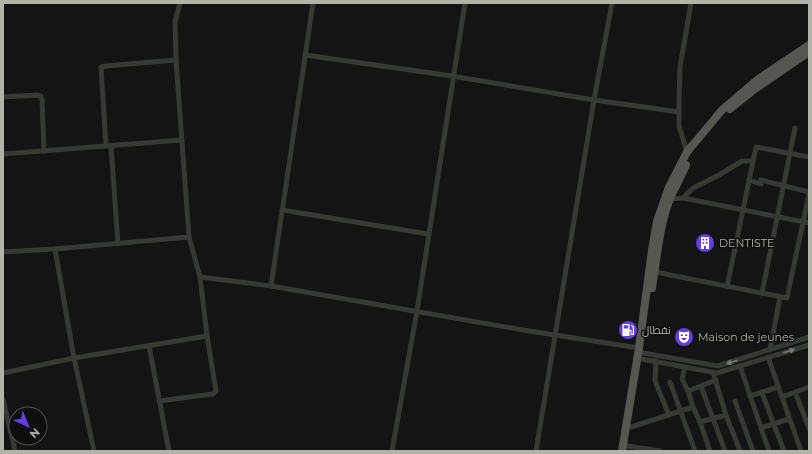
<svg xmlns="http://www.w3.org/2000/svg" width="812" height="454" font-family="Montserrat,Cairo,sans-serif">
	<style>
		.lines { fill: none; stroke-linecap: round; stroke-linejoin: round }
		.minor { stroke: #373934; stroke-width: 5 }
		.primary { stroke: #555750; stroke-width: 8 }
		.oneway { fill: #7a7c72 }
		.labels { text-anchor: middle; stroke-width: 3; stroke-linejoin: round; paint-order: stroke }
		.poi-label { font-size: 11px; fill: #b0b3a5; stroke: #0e0f0e; text-anchor: start }
	</style>
	<rect width="100%" height="100%" fill="#131413"/>
	<g class="lines">
		<g class="minor">
			<polyline points="305,55 452,76 594,100 679,112"/>
			<polyline points="3,97 37,95 41,96 42,100 44,151"/>
			<polyline points="106,146 101,67 105,66 176,60"/>
			<polyline points="111,146 118,244"/>
			<polyline points="687,152 679,126 679,99 680,67 691,3"/>
			<polyline points="3,154 182,140"/>
			<polyline points="749,180 761,184 761,180 809,192"/>
			<polyline points="683,198 809,223"/>
			<polyline points="670,199 683,198 693,188 719,175 742,161 753,161"/>
			<polyline points="282,210 428,234"/>
			<polyline points="55,249 74,358 94,451"/>
			<polyline points="3,252 55,249 189,237"/>
			<polyline points="655,272 787,298 809,194"/>
			<polyline points="200,277 271,286 529,331 639,348"/>
			<polyline points="271,286 313,3"/>
			<polyline points="727,287 756,147 809,157"/>
			<polyline points="762,293 795,128"/>
			<polyline points="149,346 169,451"/>
			<polyline points="770,350 780,297"/>
			<polyline points="643,353 718,366 809,337"/>
			<polyline points="768,357 801,451"/>
			<polyline points="642,359 717,373 809,345"/>
			<polyline points="656,361 655,381 669,415"/>
			<polyline points="740,366 769,451"/>
			<polyline points="685,367 682,379 688,391 693,407 700,422 710,451"/>
			<polyline points="713,372 726,415 740,451"/>
			<polyline points="3,373 74,358 207,336"/>
			<polyline points="670,382 695,451"/>
			<polyline points="701,386 725,451"/>
			<polyline points="688,391 716,380"/>
			<polyline points="795,392 809,428"/>
			<polyline points="762,393 784,451"/>
			<polyline points="750,396 778,387"/>
			<polyline points="782,397 809,387"/>
			<polyline points="3,399 15,451"/>
			<polyline points="159,401 213,394 216,391 207,336 200,277 189,237 176,60 175,22 180,3"/>
			<polyline points="735,401 753,451"/>
			<polyline points="700,422 726,415"/>
			<polyline points="631,427 693,407"/>
			<polyline points="761,428 789,419"/>
			<polyline points="628,446 660,451"/>
			<polyline points="392,451 417,311 465,3"/>
			<polyline points="536,451 594,100 612,3"/>
		</g>
		<g class="primary">
			<polyline points="730,109 755,89 809,52"/>
			<path d="M652,288C657,258 659,225 671,196C676,186 681,176 686,165"/>
			<polyline points="622,451 639,348 652,250 657,221 669,187 687,152 722,110 757,80 809,45"/>
		</g>
	</g>
	<defs><path id="oneway-solid" d="M-6-.8H1V-3.2L6.5 0L1 3.2V.8H-6Z"/></defs>
	<g class="oneway">
		<use href="#oneway-solid" transform="translate(789 351) rotate(-17)"/>
		<use href="#oneway-solid" transform="translate(732 362) rotate(163)"/>
	</g>
	<defs>
		<symbol id="building-disc" viewBox="-11 -11 22 22"><circle r="9.5" fill="#633fdf" stroke="#0e0f0e"/><path d="M-4-6H4V6H1V3H-1V6H-4ZM-2.5-4.3h1.7v1.8h-1.7ZM.8-4.3h1.7v1.8H.8ZM-2.5-1h1.7V.8h-1.7ZM.8-1h1.7V.8H.8Z" fill="#fff"/></symbol>
		<symbol id="fuel-disc" viewBox="-11 -11 22 22"><circle r="9.5" fill="#633fdf" stroke="#0e0f0e"/><path d="M-5.5-6h7V0h2V4h1.3V-2.5L3-4.5l.8-.8L6-3V5H2.5V1h-1V6h-7ZM-4.2-4.7v3.2H.2V-4.7Z" fill="#fff"/></symbol>
		<symbol id="theatre-disc" viewBox="-11 -11 22 22"><circle r="9.5" fill="#633fdf" stroke="#0e0f0e"/><path d="M-5-5.5Q0-4 5-5.5V0Q5 5 0 6Q-5 5-5 0ZM-3.3-2.5H-1v1.5H-3.3ZM1-2.5H3.3v1.5H1ZM-2.8 1Q0 5.5 2.8 1Z" fill="#fff"/></symbol>
	</defs>
	<g fill-rule="evenodd">
		<use href="#building-disc" x="694" y="232" width="22" height="22"/>
		<use href="#fuel-disc" x="617" y="319" width="22" height="22"/>
		<use href="#theatre-disc" x="673" y="326" width="22" height="22"/>
	</g>
	<g class="labels">
		<g class="poi-label">
			<text x="719" y="247">DENTISTE</text>
			<text x="642" y="334">نفطال</text>
			<text x="698" y="341">Maison de jeunes</text>
		</g>
	</g>
	<rect width="812" height="454" fill="none" stroke="#b0b3a5" stroke-width="8"/>
	<g transform="translate(28 426) rotate(136)"><circle r="19" fill="#0e0f0e" stroke="#4f514a"/>
	<path d="M0-3L7 15L0 10L-7 15Z" fill="#633fdf"/>
	<text y="-6" font-size="11" font-weight="bold" text-anchor="middle" fill="#b0b3a5">N</text>
	</g>
</svg>
